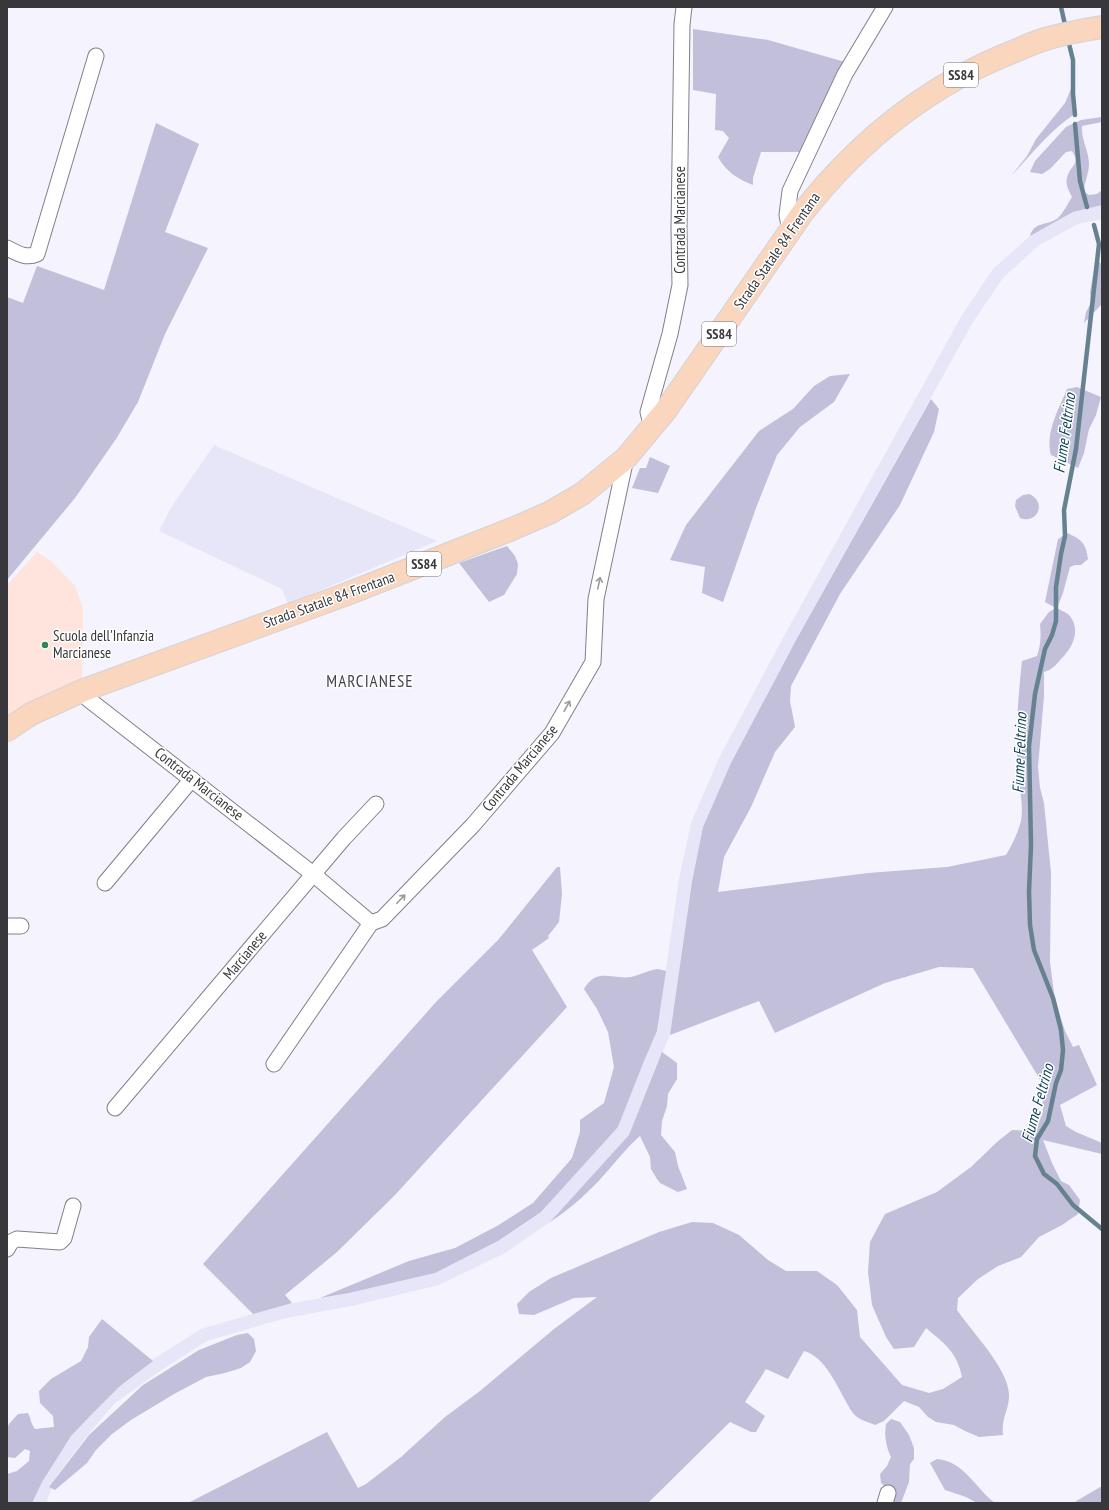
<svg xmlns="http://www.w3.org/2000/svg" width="1109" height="1510" font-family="'PT Sans Narrow',sans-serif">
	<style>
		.built { fill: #e7e6f8 }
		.education { fill: #fee4dd }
		.green { fill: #c1bfd9 }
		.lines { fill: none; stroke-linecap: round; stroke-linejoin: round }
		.stream { stroke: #66818f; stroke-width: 4.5 }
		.minor-casing { stroke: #818089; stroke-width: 17 }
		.primary-casing { stroke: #d3d3d4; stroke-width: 24 }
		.minor { stroke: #fff; stroke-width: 15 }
		.primary { stroke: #fad6be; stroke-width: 22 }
		.oneway { stroke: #9c9c9e }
		.poi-dot { fill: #338557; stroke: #fff; stroke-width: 1.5 }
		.labels { text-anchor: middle; stroke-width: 3; stroke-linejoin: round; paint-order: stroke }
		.shield { fill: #fff; stroke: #747476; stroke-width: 1 }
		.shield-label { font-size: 14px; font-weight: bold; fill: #38383c }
		.street-label { font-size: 15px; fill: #38383c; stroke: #fff }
		.poi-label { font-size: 15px; fill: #38383c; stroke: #fff; text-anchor: start }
		.water-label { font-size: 16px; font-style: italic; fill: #11465a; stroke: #fff }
		.quarter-label { font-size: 17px; letter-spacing: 1px; fill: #44444c; stroke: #fff }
	</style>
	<rect width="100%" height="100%" fill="#f4f3fe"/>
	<g class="built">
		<polygon points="1102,205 1102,219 1078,224 1038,246 1003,278 973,322 795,642 731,763 703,827 670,1035 656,1066 629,1135 550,1222 505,1253 439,1285 352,1306 286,1318 207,1341 160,1371 114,1404 86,1437 56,1477 46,1503 31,1503 44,1471 76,1429 105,1395 152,1360 201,1329 283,1305 349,1293 435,1273 498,1241 541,1212 618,1127 644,1061 657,1031 679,879 691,823 719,758 784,636 962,315 993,269 1030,236 1073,212"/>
		<polygon points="214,445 437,541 288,604 282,589 159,531 172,506"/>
	</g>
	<polygon class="education" points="37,552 51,561 75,586 83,609 82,680 7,718 7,585"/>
	<g class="green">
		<path d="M693,29L768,40L845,62L801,152H761L753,178V185C738,179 726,172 718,157L729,138L723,131L715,130L716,94L693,90Z"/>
		<path d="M1074,82L1076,113C1050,130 1032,154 1011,176L1027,156L1036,139L1065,103Z"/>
		<path d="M1102,117V122L1082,126C1081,140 1089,151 1089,164C1089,174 1084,182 1084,192L1089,195L1097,194L1102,190V205L1073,212L1030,236C1034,221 1048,226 1058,218C1064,212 1068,203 1072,197C1069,191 1065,184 1067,178C1070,165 1081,165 1072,151L1066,152L1050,169L1042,174L1030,172L1035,161L1066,127L1081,120Z"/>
		<polygon points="156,123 199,144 165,232 208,248 165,334 138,402 116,439 75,498 7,580 7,297 23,303 37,266 104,290"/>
		<polygon points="1099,262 1102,264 1102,304 1084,323 1086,312 1091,303 1090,292 1095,263"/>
		<polygon points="850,374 834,402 800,427 777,455 756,508 723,602 702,593 705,567 670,560 686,525 759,431 793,409 814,386 830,376"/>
		<path d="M1077,387L1101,397L1096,415L1089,429L1084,453L1078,468L1051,455C1045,432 1059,409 1067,389Z"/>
		<path d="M931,399L939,409L934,432L900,505L840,594L791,686L790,701L795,727L775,752L751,807L724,857L718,892L868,873L947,867L1006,855C1012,845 1018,833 1021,821C1024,805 1019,788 1018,772C1015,735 1018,698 1022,661L1037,656C1041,645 1041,635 1040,624L1049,612L1056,608L1045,602L1058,539L1067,533C1081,539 1086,543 1088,559L1081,565H1075L1070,567L1063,593L1057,608C1060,610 1065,612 1068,614C1082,628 1073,648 1061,659C1056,665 1052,670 1044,672V696L1038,767L1040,788L1044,803L1051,873L1050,962L1054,993L1060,1015L1065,1031L1073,1047L1079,1045L1097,1085L1060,1105L1066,1126L1076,1132L1102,1143V1154L1043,1140L1052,1163L1061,1181L1069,1185L1080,1200L1078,1214L1062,1225L1039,1237L1021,1257L998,1266L978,1279L958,1298L957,1310C971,1331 1010,1370 1009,1396C1009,1410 1001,1418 1003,1435L979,1437L965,1431L954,1425L936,1422L928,1417L919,1407L904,1401L884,1421L875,1425C868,1422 857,1419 853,1413C840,1395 828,1357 804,1351L788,1379L766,1369L745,1402L765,1416L756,1432H751L730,1422L648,1503H188L327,1432L358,1488L366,1484L401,1457L445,1417L480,1391L554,1329L597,1297L574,1298L534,1315L519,1314L517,1304L529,1292L551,1278L659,1232L692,1222L713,1223L739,1235L768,1260L786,1271H817L837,1285L857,1310L860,1337L902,1385L929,1393L943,1389L962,1377C957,1352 944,1343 926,1328L914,1347L894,1349L886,1337L872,1305L868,1272L870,1242L885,1214L937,1192L971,1167L997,1142L1012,1130L1035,1131L1043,1112L1042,1083L973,968L939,967L885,983L775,1033L759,1001L670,1035L692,882L703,827L731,763L795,642Z"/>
		<polygon points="650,457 670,466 658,493 632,488 640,468 646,468"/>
		<path d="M1029,494C1047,501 1038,525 1020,518L1015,506L1016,500L1023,495Z"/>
		<polygon points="507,546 515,556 518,564 517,574 504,595 489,602 459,563"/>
		<polygon points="557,867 560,867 562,894 559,922 548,936 549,938 532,950 567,1007 395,1195 337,1252 285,1295 292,1303 253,1314 203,1264 436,1002 498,940"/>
		<path d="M658,969L666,971L657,1031L644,1061L618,1127L541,1212L498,1241L435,1273L349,1293L320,1298L409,1261L455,1248L497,1226L533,1203L572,1158L580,1132V1120L604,1103L614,1067L608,1032L597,1009L584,989C597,967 612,980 631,977C641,975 648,970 658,969Z"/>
		<path d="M662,1052L677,1063V1079L668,1094L667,1106L662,1121L661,1135L675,1152L678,1166L687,1189L678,1192L660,1183L657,1179L651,1169L650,1157L640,1136C626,1148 616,1162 604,1175C588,1193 570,1209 550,1222L629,1135Z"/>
		<path d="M102,1319L153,1361L120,1386L90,1416L71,1436L42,1482L32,1503H7V1474L17,1471L29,1461L30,1451L25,1449L15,1458L7,1457V1429L9,1424L18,1414L28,1413C31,1419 31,1424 35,1429L54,1427L53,1416L40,1403L39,1391L51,1379L81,1361L88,1347L89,1337Z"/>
		<polygon points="248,1333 254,1339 256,1351 250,1362 241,1368 225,1373 206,1377 174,1394 131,1420 112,1434 96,1450 87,1463 55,1490 49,1487 89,1435 143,1385 199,1350 237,1335"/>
		<path d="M891,1419L900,1422L909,1435L914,1448V1459L910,1464L909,1482L901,1503H884L888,1489L881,1483L880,1474L887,1466L891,1457C886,1446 884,1436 886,1424Z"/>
		<path d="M937,1459C964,1461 976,1489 995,1503H977L966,1497L945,1490L930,1463Z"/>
		<polygon points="1102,1486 1102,1503 1073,1503"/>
	</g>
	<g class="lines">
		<g class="stream">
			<polyline points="1061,7 1066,29"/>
			<polyline points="1068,40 1073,60 1073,94 1075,115"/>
			<polyline points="1075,124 1080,181 1087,207"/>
			<polyline points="1094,225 1099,244 1076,449 1064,510 1065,536 1061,554 1056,587 1056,621 1052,635 1045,649 1035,694 1029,746 1031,845 1029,891 1030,925 1034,950 1053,998 1061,1030 1063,1050 1061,1070 1056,1083 1048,1121 1037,1139 1035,1156 1044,1174 1057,1184 1073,1205 1102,1229"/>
		</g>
		<defs>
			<g id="minor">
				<polyline points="790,231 787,215 790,191 845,74 885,7"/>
				<path d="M7,248C17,253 26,259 37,254L96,56"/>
				<polyline points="652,428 648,412 670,334 680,285 679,228 682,24 684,7"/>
				<polyline points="84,690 88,699 313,874 371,923"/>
				<polyline points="105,883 192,779"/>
				<polyline points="7,926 21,926"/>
				<polyline points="274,1064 371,923 382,919 473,825 552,733 593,662 596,599 626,458"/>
				<polyline points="115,1108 344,838 376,804"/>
				<polyline points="7,1249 11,1242 17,1239 60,1242 64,1238 73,1206"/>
				<polyline points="885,1503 888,1493"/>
			</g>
			<path id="primary" d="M7,730L31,714L84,690L347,594L512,529L549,513L582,494L626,458L666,410L803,212C859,141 930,84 1015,51C1026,46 1037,41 1049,38C1066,33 1084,30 1102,27"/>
		</defs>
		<use href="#minor" class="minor-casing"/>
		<use href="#primary" class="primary-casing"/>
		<use href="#minor" class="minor"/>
		<use href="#primary" class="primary"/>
	</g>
	<defs><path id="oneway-shaft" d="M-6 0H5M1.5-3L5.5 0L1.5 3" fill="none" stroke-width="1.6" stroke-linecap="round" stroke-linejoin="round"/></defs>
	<g class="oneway">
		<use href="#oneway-shaft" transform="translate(599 583) rotate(-78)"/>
		<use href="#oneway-shaft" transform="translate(567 706) rotate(-61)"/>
		<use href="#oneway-shaft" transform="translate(401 899) rotate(-46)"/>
	</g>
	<circle class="poi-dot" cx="45" cy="645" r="4"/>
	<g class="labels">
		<g class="shield">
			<rect x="944" y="63" width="34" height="24" rx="3"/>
			<rect x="702" y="322" width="34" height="24" rx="3"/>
			<rect x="407" y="552" width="34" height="24" rx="3"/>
		</g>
		<g class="shield-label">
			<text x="961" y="80">SS84</text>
			<text x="719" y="339">SS84</text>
			<text x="424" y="569">SS84</text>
		</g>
		<g class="street-label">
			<text transform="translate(680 220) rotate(-90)" y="5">Contrada Marcianese</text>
			<text transform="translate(777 251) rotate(-55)" y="5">Strada Statale 84 Frentana</text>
			<text transform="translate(329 600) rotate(-20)" y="5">Strada Statale 84 Frentana</text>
			<text transform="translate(520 768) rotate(-50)" y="5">Contrada Marcianese</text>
			<text transform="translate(199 784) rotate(38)" y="5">Contrada Marcianese</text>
			<text transform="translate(245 955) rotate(-50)" y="5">Marcianese</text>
		</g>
		<g class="poi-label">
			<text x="53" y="641">Scuola dell'Infanzia<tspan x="53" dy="17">Marcianese</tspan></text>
		</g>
		<g class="water-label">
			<text transform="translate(1064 433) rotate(-82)" y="6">Fiume Feltrino</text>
			<text transform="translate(1019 753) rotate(-88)" y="6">Fiume Feltrino</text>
			<text transform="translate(1037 1103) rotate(-74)" y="6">Fiume Feltrino</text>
		</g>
		<g class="quarter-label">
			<text x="370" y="687">MARCIANESE</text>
		</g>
	</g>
	<rect width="1109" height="1510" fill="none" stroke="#38383c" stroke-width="16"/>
</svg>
